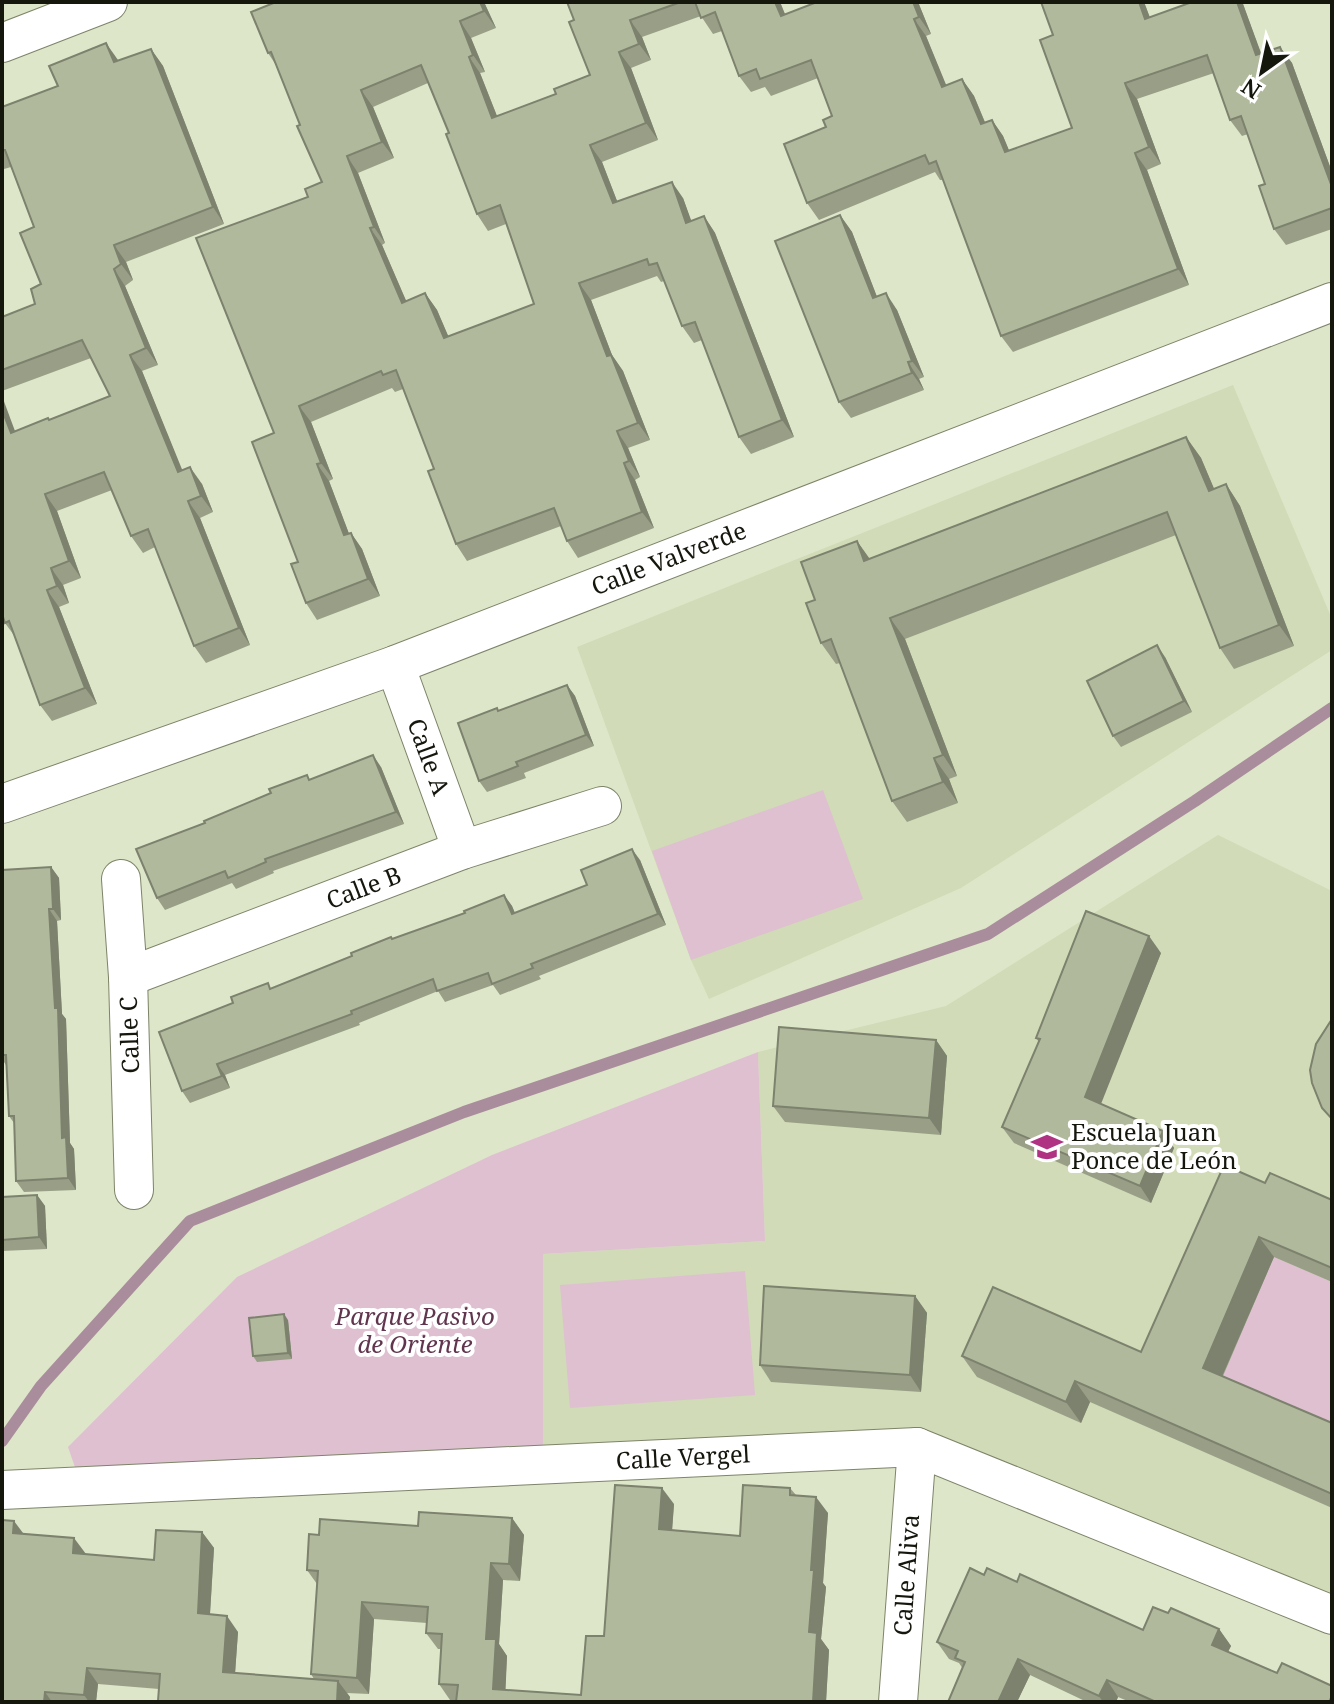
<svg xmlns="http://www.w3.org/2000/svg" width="1334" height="1704" font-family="'Noto Serif',serif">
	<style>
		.built { fill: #d1dbb7 }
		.green { fill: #dec0d0 }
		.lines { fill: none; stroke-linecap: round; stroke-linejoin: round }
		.stream { stroke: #aa8d9c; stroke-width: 12 }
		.minor-casing { stroke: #7d8469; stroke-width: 40 }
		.minor { stroke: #fff; stroke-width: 38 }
		.wall { fill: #989f86; fill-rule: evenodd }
		.shaded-wall { fill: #7c826d }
		.building { fill: #b1b99c; stroke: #7c826d; stroke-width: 2; fill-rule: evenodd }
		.labels { text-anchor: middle; stroke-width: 8; stroke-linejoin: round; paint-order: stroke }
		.street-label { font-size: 24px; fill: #15170d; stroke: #fff }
		.poi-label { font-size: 24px; fill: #15170d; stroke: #fff; text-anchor: start }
		.park-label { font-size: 24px; font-style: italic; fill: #60354d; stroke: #fff }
	</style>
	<rect width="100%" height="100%" fill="#dee6c9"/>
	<g class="built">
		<polygon points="1233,385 1332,619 1332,650 961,888 709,999 691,960 577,647"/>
		<polygon points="1218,835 1332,891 1332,1597 915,1430 543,1450 543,1254 765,1241 758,1052 946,1006"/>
	</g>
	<g class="green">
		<polygon points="823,790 863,899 691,960 652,851"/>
		<polygon points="758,1052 765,1241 543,1254 543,1450 78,1476 68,1447 237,1277 492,1155"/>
		<polygon points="1274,1257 1332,1282 1332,1438 1217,1388"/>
		<polygon points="745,1271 755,1395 570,1408 560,1285"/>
	</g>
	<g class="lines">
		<polyline class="stream" points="2,1441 41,1386 190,1221 464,1112 988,934 1195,801 1332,708"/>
		<defs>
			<g id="minor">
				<polyline points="2,43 108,2"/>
				<polyline points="395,665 462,850"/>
				<polyline points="2,804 395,665 1332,302"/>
				<polyline points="121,879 128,977 134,1190"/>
				<polyline points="128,977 462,850 602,806"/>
				<polyline points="2,1490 917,1447 1332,1615"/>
				<polyline points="898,1702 917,1447"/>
			</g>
		</defs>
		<use href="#minor" class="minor-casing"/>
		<use href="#minor" class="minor"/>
	</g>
	<g class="wall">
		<path d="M484,2L496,28L471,38L485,72L480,73L497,116L556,94L590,75L574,20L567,2H780L785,14L817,2H918L931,34L926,36L946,86L962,79L974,96L985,122L992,120L1003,136L1009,151L1072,128L1053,35L1041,2H1144L1150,18L1243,4L1261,54L1280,47L1292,63L1332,172V229L1286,245L1274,229L1265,184L1248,134L1242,136L1230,120L1214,73L1137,99L1161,164L1147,170L1189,285L1013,352L1001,336L943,180H940L935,172L819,220L807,203L826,127L832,116L818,78L771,96L765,87L751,92L739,76L722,31L713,34L701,16L642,37L651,60L631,68L658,140L602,162L617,201L683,198L691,221L704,216L715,233L794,437L751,454L739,437L702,340L694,343L682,326L664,281L661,282L657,276L591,300L612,355L623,371L650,440L628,448L640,477L635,480L654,528L578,558L567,541L561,526L467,561L456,544L434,469L403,389L395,392L392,388L311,422L333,479L329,481L349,534L351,533L362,549L380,596L317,620L306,603L274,433L308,197L322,182L300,125L276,65L268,53ZM428,83L449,133L477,214L488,231L506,224L534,304L448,336L437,310L425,293L406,301L382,245L385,243L358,173L394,158L373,107Z"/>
		<polygon points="151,49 163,66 224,224 126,262 133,280 125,286 158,365 142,371 182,471 202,484 213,512 200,518 250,645 206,663 194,646 155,547 143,553 131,536 112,490 57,511 81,578 63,585 69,603 59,607 97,704 52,721 40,705 16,638 5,623 15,431 49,420 110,396 91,358 2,391 2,317 35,304 41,284 34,227 11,167 4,169 2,166 2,107 58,86 118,61"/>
		<polygon points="840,215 852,232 877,297 897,310 924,377 919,379 924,390 851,418 839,402"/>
		<polygon points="1186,437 1201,458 1214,489 1226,484 1240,506 1294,646 1234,669 1220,648 1176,535 905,639 957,776 949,779 958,803 907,822 892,801 840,663 836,664 821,643 815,600 857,541 869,559"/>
		<polygon points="1165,657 1192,712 1121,747 1113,736"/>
		<polygon points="567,685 575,696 594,746 524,773 526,778 487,792 479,781 498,711"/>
		<polygon points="381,767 404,824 273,871 274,873 236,889 232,883 165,910 157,898 205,823 310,779"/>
		<polygon points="640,860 666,925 539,976 541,979 500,995 493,985 445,1002 438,991 359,1023 360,1025 225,1075 230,1088 190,1103 182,1091 272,988 352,956 392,939 465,913 504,895 512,906 515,913 587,885"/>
		<polygon points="51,867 59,878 61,920 57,921 62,1014 66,1019 70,1143 74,1149 76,1190 24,1192 16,1181 14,1123 9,1116 6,1065 2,1059 2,870"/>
		<polygon points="1161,953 1100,1104 1163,1131 1174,1148 1151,1203 1014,1143 1002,1127 1039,1042 1036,1038"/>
		<polygon points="936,1040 947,1056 941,1135 785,1122 773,1106"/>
		<polygon points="1265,1183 1332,1200 1332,1282 1274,1257 1223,1376 1332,1423 1332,1508 1090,1402 1081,1423 977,1377 962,1356 1141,1352"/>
		<polygon points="37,1195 45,1206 47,1249 2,1251 2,1197"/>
		<polygon points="915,1296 927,1313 921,1392 771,1382 760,1365"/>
		<polygon points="288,1320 292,1359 257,1362 253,1356"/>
		<polygon points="790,1488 796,1495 828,1513 823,1583 826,1587 821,1639 829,1650 826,1702 450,1700 439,1684 441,1649 438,1649 426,1633 427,1623 374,1619 369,1694 347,1693 350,1697 349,1702 159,1702 159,1689 98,1684 96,1702 2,1702 23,1534 86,1554 154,1560 202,1532 214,1548 210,1614 238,1632 235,1673 314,1679 311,1674 317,1584 307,1570 319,1535 512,1518 524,1535 520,1581 503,1580 499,1644 507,1656 505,1690 581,1695 604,1636 674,1504 672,1530 740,1536"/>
		<polygon points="984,1575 1017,1582 1143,1630 1168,1613 1219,1629 1231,1646 1228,1652 1332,1702 1130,1702 1118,1697 1116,1702 1087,1702 1030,1675 1017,1702 948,1702 963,1669 959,1663 949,1659 937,1642"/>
	</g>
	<g class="shaded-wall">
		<polygon points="480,2 484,2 496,28 484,11"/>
		<polygon points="775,2 780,2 792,32 781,16"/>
		<polygon points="913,2 918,2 931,34 919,17"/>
		<polygon points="1139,2 1144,2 1157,36 1145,19"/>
		<polygon points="1237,2 1242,2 1243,4 1268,72 1256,55"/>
		<polygon points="914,19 926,36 954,104 942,87"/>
		<polygon points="630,20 642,37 651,60 639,44"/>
		<polygon points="460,21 471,38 485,72 473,55"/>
		<polygon points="106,43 118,60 126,79 114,62"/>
		<polygon points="1280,47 1292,63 1332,172 1332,187"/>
		<polygon points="151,49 163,66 224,224 213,207"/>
		<polygon points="619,52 631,68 658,140 646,123"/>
		<polygon points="469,57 480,73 504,134 492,118"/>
		<polygon points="962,79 974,96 992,140 981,124"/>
		<polygon points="1125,83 1137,99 1161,164 1149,147"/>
		<polygon points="361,90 373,107 394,158 382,142"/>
		<polygon points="992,120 1003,136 1017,169 1005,152"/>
		<polygon points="590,145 602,162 624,219 613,203"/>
		<polygon points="1135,153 1147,170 1189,285 1178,269"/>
		<polygon points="347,156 358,173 385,243 374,227"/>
		<polygon points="672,182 683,198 698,239 686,223"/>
		<polygon points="840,215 852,232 884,315 873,298"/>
		<polygon points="704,216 715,233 794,437 782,420"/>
		<polygon points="370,228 382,245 414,319 402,303"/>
		<polygon points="114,245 126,262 133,280 121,264"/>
		<polygon points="114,269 125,286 158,365 146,348"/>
		<polygon points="579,283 591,300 612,355 623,371 650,440 638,423 607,356"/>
		<polygon points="425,293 437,310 456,354 444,338"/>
		<polygon points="886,293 897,310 924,377 912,361"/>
		<polygon points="130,355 142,371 190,489 178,472"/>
		<polygon points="908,362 919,379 924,390 912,373"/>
		<polygon points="2,396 22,450 11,433 2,410"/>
		<polygon points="299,406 311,422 333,479 321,463"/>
		<polygon points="617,431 628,448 640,477 629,461"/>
		<polygon points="1186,437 1201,458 1224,512 1209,491"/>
		<polygon points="624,463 635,480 654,528 642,512"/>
		<polygon points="317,464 329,481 356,552 344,535"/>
		<polygon points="190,467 202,484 213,512 201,496"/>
		<polygon points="1226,484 1240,506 1294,646 1279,625"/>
		<polygon points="45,494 57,511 81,578 69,561"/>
		<polygon points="188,501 200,518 250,645 239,628"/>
		<polygon points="351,533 362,549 380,596 368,579"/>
		<polygon points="857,541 872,562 864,561"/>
		<polygon points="51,568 63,585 69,603 57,586"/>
		<polygon points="47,590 59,607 97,704 85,688"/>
		<polygon points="890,618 905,639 957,776 943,755"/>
		<polygon points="1157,645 1165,657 1192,712 1184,701"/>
		<polygon points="567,685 575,696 594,746 586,735"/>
		<polygon points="373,755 381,767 404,824 396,812"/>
		<polygon points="934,758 949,779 958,803 943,782"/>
		<polygon points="632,849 640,860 666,925 658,914"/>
		<polygon points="51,867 59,878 61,920 53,909"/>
		<polygon points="504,895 512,906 520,926 512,914"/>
		<polygon points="49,909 57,921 62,1014 66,1019 70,1143 74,1149 76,1190 68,1178 62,1138"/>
		<polygon points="1149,936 1161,953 1097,1114 1085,1097"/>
		<polygon points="936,1040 947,1056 941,1135 929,1118"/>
		<polygon points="217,1064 225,1075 230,1088 222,1076"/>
		<polygon points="1163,1131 1174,1148 1151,1203 1140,1186"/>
		<polygon points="37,1195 45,1206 47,1249 39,1237"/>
		<polygon points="1259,1237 1274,1257 1217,1388 1203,1368"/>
		<polygon points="915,1296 927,1313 921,1392 910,1375"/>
		<polygon points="284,1314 288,1320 292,1359 288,1353"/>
		<polygon points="1075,1381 1090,1402 1081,1423 1066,1402"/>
		<polygon points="662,1488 674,1504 671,1545 659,1529"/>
		<polygon points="816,1497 828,1513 823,1583 826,1587 821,1639 829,1650 826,1702 813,1702 809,1632 811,1570"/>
		<polygon points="512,1518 524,1535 520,1581 509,1564"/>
		<polygon points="14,1521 26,1537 13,1533"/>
		<polygon points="202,1532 214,1548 209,1629 198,1613"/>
		<polygon points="74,1538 86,1554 73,1553"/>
		<polygon points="491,1563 503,1580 499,1644 507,1656 505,1702 493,1689 486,1639"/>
		<polygon points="362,1602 374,1619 369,1694 357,1678"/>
		<polygon points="227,1616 238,1632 234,1688 223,1672"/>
		<polygon points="1219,1629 1231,1646 1223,1661 1212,1645"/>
		<polygon points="1018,1659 1030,1675 1017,1702 998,1702"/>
		<polygon points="87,1668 98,1684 96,1702 89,1702 84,1695"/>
		<polygon points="1107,1680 1118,1697 1116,1702 1103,1702 1099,1696"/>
		<polygon points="338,1681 350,1697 349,1702 337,1702"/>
		<polygon points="45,1692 52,1702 44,1702"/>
	</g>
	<g class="building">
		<path d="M276,2H480L484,11L460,21L473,55L469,57L492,118L556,94L554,89L590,75L569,22L574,20L567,2H681L630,20L639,44L619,52L646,123L590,145L613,203L672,182L686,223L704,216L782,420L739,437L695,322L682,326L657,263L649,265L647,259L579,283L607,356L611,355L638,423L617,431L629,461L624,463L642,512L567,541L554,508L456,544L428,471L434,469L396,370L383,375L381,371L299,406L321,463L317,464L344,535L351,533L368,579L306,603L291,564L298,562L252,442L274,433L196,238L308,197L305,189L322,182L297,126L300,125L271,52L268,53L251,12ZM421,65L449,133L446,134L477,214L500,205L534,304L444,338L425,293L402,303L370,228L374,227L347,156L382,142L361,90Z"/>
		<polygon points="695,2 775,2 781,16 817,2 913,2 919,17 914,19 942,87 962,79 981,124 992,120 1005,152 1072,128 1040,40 1053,35 1041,2 1139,2 1145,19 1192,2 1237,2 1256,55 1280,47 1332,187 1332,208 1274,229 1259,186 1265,184 1241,116 1230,120 1207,55 1125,83 1149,147 1135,153 1178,269 1001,336 936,161 929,164 925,155 807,203 784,144 826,127 823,120 832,116 811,60 760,79 756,69 739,76 715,12 701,18"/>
		<polygon points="106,43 114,62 151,49 213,207 114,245 121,264 114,269 146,348 130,355 178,472 190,467 201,496 188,501 239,628 194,646 148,529 131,536 104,472 45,494 69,561 51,568 57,586 47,590 85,688 40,705 9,621 5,623 2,614 2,410 11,433 48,418 49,420 110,396 82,340 2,370 2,317 35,304 31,289 41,284 20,233 34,227 5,150 2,150 2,107 58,86 49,66"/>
		<polygon points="840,215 873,298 886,293 912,361 908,362 912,373 839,402 775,241"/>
		<polygon points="1186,437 1209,491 1226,484 1279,625 1220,648 1167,512 890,618 943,755 934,758 943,782 892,801 831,639 821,643 806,603 815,600 801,562 857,541 864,561"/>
		<polygon points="1157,645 1184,701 1113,736 1087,681"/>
		<polygon points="567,685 586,735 516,762 518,766 479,781 458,723 497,708 498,711"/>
		<polygon points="373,755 396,812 265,859 266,862 228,878 225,871 157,898 136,849 205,823 204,821 271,793 269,789 307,775 309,780"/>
		<polygon points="632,849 658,914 531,964 533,968 492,984 488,973 437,991 433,979 351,1011 352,1014 217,1064 222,1076 182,1091 159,1032 233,1003 231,997 268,983 270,989 352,956 351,953 391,937 392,939 465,913 464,911 504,895 512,914 587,885 581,870"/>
		<polygon points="51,867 53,909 49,909 55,1008 58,1008 62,1138 66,1137 68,1178 16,1181 14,1116 9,1116 6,1055 2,1055 2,870"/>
		<polygon points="1086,911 1149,936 1085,1097 1163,1131 1140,1186 1002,1127 1040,1039 1036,1038"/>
		<polygon points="1332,1019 1332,1119 1322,1108 1312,1083 1310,1070 1316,1044"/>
		<polygon points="779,1027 936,1040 929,1118 773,1106"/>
		<polygon points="1224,1165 1265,1183 1270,1173 1332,1200 1332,1268 1259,1237 1203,1368 1332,1423 1332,1494 1075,1381 1066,1402 962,1356 993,1287 1141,1352"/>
		<polygon points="37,1195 39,1237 2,1240 2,1197"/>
		<polygon points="764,1286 915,1296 910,1375 760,1365"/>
		<polygon points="284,1314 288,1353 253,1356 249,1318"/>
		<polygon points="615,1485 662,1488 659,1529 740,1536 743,1485 790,1488 790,1495 816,1497 811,1570 814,1570 809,1632 817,1633 813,1702 456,1702 458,1685 439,1684 442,1634 426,1633 428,1607 362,1602 357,1678 311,1674 318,1571 307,1570 309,1534 319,1535 320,1519 418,1526 419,1512 512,1518 509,1564 491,1563 486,1639 496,1639 493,1689 581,1695 586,1636 604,1636"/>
		<polygon points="2,1520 14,1521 13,1533 74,1538 73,1553 154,1560 156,1530 202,1532 198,1613 227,1616 223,1672 338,1681 337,1702 158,1701 160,1674 87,1668 84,1695 45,1692 44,1702 2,1702"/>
		<polygon points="970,1568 984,1575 987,1568 1017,1582 1020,1574 1143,1630 1153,1607 1168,1613 1171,1608 1219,1629 1212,1645 1277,1673 1282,1663 1332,1686 1332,1696 1329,1702 1156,1702 1107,1680 1099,1696 1018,1659 998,1702 948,1702 965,1662 955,1658 958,1651 937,1642"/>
	</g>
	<defs>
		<symbol id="school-bare" viewBox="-9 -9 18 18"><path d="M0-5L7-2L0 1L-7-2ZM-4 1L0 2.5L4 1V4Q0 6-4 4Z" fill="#b03383" stroke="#fff" stroke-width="2.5" paint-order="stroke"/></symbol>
	</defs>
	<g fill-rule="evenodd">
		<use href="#school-bare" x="1025" y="1125" width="44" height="44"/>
	</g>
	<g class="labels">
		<g class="street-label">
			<text transform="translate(669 559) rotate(-21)" y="8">Calle Valverde</text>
			<text transform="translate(428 757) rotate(70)" y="8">Calle A</text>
			<text transform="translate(364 888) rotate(-21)" y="8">Calle B</text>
			<text transform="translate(130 1035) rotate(-92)" y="8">Calle C</text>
			<text transform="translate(683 1458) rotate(-3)" y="8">Calle Vergel</text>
			<text transform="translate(907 1575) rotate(-86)" y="8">Calle Aliva</text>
		</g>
		<g class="poi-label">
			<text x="1071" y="1141">Escuela Juan<tspan x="1071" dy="28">Ponce de León</tspan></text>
		</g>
		<g class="park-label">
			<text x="415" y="1325">Parque Pasivo<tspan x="415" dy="28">de Oriente</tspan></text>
		</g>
	</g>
	<rect width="1334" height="1704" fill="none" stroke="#15170d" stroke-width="8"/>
	<g transform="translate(1262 72) rotate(213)" stroke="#ffffff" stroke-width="6" paint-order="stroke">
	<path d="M0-6L14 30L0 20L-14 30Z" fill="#15170d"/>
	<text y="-12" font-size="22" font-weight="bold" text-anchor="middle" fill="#15170d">N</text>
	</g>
</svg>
